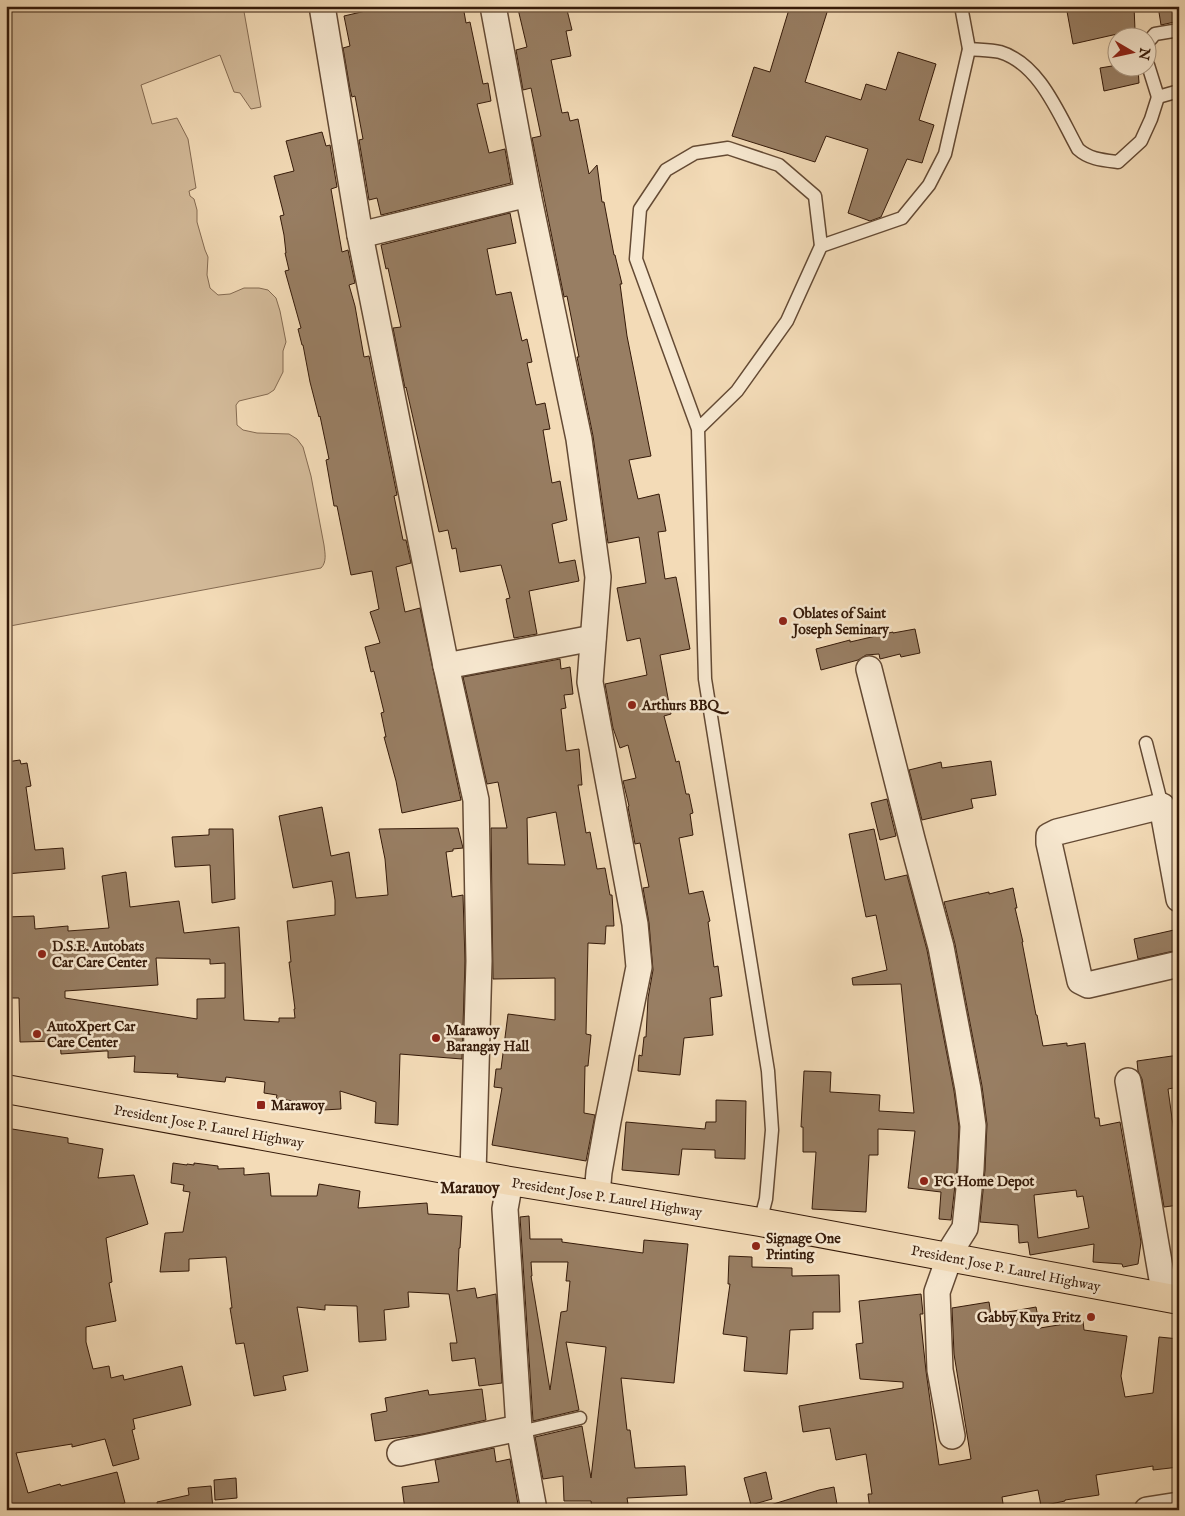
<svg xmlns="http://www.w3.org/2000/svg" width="1185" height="1516" font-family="'IM FELL English',serif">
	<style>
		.green { fill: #d3ba99; stroke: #846a51 }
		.building { fill: #987e63; stroke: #351a09; fill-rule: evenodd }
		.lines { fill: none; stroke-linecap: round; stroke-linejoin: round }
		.lane-casing { stroke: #644a34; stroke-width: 15 }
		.street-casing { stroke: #644a34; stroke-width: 28 }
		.primary-casing { stroke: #351a09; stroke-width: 30 }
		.lane { stroke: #f7e8d0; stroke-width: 12 }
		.street { stroke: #f7e8d0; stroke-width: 25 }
		.primary { stroke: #f3dbb7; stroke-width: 28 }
		.poi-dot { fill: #8f2418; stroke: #f7e8d0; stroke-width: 2 }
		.labels { text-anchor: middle; stroke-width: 5; stroke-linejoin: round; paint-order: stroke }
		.poi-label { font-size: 14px; font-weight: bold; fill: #351a09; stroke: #f7e8d0; text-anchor: start }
		.street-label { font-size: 14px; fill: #351a09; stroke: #f7e8d0 }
		.quarter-label { font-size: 16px; font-weight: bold; fill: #351a09; stroke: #f7e8d0 }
	</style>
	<rect width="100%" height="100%" fill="#f3dbb7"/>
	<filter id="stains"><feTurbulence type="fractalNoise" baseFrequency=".004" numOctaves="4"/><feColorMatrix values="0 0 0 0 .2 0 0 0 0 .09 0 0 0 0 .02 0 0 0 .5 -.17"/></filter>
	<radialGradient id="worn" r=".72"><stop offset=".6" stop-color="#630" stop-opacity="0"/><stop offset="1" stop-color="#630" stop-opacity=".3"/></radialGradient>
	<path class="green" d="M6,6H243L261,107L251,109L240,93L234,92L220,55L141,85L152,124L177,118L188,139L196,188L189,191L190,196L194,199L197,210V222L205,250L208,257L207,275L210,288L218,295L230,294L244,288H259L268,290L276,298L280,311L286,342L283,351V372L274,390L268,394L239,401L236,405L237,425L243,430L257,433L289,434L297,439L303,447L311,476L324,545C325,553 327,562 321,568L10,626L6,604Z"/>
	<g class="building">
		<polygon points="387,6 463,6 466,23 470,22 483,84 488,83 491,101 477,104 489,153 505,149 511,183 381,215 377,198 369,200 359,140 363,139 355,96 352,97 350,89 343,48 350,46 344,16"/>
		<polygon points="531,6 566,6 572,30 566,31 571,56 551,60 562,113 568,112 570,121 578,119 589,174 597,165 602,202 604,202 614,255 615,255 622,284 620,284 627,336 651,456 629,460 638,499 659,494 666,531 658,532 665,579 676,577 690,649 660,655 671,714 664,716 676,762 679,761 686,794 689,794 693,813 690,814 693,835 679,838 689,894 703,891 710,921 708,922 714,967 718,966 722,996 710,998 713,1035 684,1038 680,1075 638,1071 639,1055 642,1056 644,1037 646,1037 648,998 653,970 649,923 643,888 649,887 640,843 635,844 628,807 629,806 623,781 636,778 628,745 620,748 613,728 605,684 647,675 640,638 627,641 617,588 646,583 639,537 608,543 593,436 577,357 579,357 567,296 564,297 532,138 541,136 531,88 523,90 516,50 527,47 518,9"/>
		<polygon points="790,6 829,6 805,82 861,100 866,84 886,90 898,52 936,64 919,120 934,125 922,163 907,159 881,217 870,221 848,213 868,149 826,136 815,162 732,136 754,67 770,72"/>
		<polygon points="1066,6 1134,6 1135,30 1073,44"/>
		<polygon points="1158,6 1179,6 1179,21 1161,25"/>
		<polygon points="1118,65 1118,68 1138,68 1139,83 1104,91 1100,68"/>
		<polygon points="322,132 326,146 330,145 337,187 331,189 342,252 348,250 355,283 349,285 355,306 364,357 369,356 397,495 394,496 403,540 406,540 411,563 396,567 405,612 420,608 461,800 402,813 396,781 384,737 386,737 381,713 384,712 374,671 371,672 365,647 380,643 370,612 379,609 372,571 351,575 337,506 334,506 326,460 329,459 320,416 319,417 310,382 303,345 302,345 298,329 301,328 285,271 289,270 285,253 286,253 284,235 280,216 284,215 274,176 294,171 286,141"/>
		<polygon points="510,213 516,243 487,249 496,295 511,292 522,341 527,339 532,362 527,363 536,405 545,403 550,429 543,430 552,483 560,481 567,520 552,524 559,563 575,560 579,581 529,591 537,634 514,638 506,599 510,598 501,565 460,572 456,548 452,549 448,530 439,532 406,387 405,388 393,328 401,327 388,268 386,269 381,245"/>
		<polygon points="915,629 920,653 901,657 900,654 880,659 879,654 866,655 858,660 821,670 816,649 850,640 850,642 893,632 893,633"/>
		<path d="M560,659L561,669L570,667L573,694L564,695L566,708L561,709L566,751L579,749L582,785H578L586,833L590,832L597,869L605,868L610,895H612L614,926H606L605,944L588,943L586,1034L591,1035L588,1066H585L584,1113L595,1115L586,1161L492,1145L502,1088L494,1087L496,1069H501L508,1014L555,1020V978L493,979L491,828H507L498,782L487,784L463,677ZM556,812L565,865L528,864L527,818Z"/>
		<polygon points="20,760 21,764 27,763 31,786 26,787 35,850 63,848 65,869 6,874 6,762"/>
		<polygon points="991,761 996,795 971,799 973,808 922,820 909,770 941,762 942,768"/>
		<polygon points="887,799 896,836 880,840 871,803"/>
		<path d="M322,807L331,856L349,852L356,898L388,895L385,859L379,829L458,828L463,848L453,849V851L446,852L452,897L463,895L465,961L462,1059L400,1054L398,1125L375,1123L376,1102L340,1091L341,1109L305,1111L304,1102L276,1099L277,1095L264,1093L265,1082L226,1077L225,1082L177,1077L178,1074L134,1072L135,1056L108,1058V1051H105L61,1054L60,1041L20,1042L19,998H6V917L34,916L35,929L68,926V931L109,928L102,876L126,872L130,907L179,901L184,933L239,927L244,1020L279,1022V1018H295L294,1009H295L289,962H291L287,921L335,915V900L332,881L293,888L279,816ZM156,958L210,959V964L225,963V998L197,999V1019L65,998V991L158,985Z"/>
		<polygon points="209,829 233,829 235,899 212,903 210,865 175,867 172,837 209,835"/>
		<polygon points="874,829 885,880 907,875 927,950 954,1091 959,1127 957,1168 951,1220 939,1219 941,1192 908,1188 915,1131 878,1129 878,1155 869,1155 866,1212 812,1209 816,1152 803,1152 803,1127 801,1127 804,1071 831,1072 830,1092 880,1095 879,1111 914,1113 901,984 853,985 852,978 887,970 876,915 866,917 849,834"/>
		<path d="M1013,888L1017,908H1015L1023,942H1022L1036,1015H1037L1043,1046L1067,1043V1046L1085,1043L1095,1118H1099L1100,1126L1120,1122L1141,1242L1138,1264L1123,1267L1122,1264L1093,1262L1094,1244L1030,1255L1028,1242L1019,1243L1018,1225L980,1222L985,1170L987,1124L982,1086L955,944L944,902L989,892V894ZM1076,1190L1077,1197L1083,1196L1089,1228L1038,1238L1034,1195Z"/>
		<polygon points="1174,930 1178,950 1138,959 1134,939"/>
		<polygon points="1179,1055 1179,1087 1168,1089 1175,1140 1179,1140 1179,1205 1164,1207 1142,1079 1138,1071 1137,1061"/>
		<polygon points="716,1100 746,1101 745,1159 715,1158 715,1150 682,1149 679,1175 622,1170 626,1122 705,1129 706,1122 716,1122"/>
		<polygon points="6,1128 68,1138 68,1143 103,1149 98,1178 134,1175 148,1224 106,1238 112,1282 109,1283 116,1321 86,1327 86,1342 93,1369 109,1366 111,1378 123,1375 124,1380 182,1366 191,1405 133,1419 135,1429 132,1430 139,1459 113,1466 105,1439 72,1447 72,1444 16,1453 28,1493 60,1484 61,1486 117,1472 125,1503 98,1510 6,1510"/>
		<polygon points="173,1163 187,1165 187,1164 194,1165 194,1163 218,1166 218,1169 244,1168 244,1175 269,1173 271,1196 317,1196 319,1184 360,1191 358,1208 427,1203 428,1214 462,1216 460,1248 459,1248 457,1291 475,1288 477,1298 496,1294 502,1383 479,1386 475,1358 452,1361 450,1343 457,1343 449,1294 408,1292 409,1307 384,1310 386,1340 359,1342 357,1306 325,1305 325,1310 297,1307 308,1371 283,1376 286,1390 254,1396 244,1343 236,1344 230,1308 232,1308 226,1257 189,1259 189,1271 160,1272 165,1233 183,1232 190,1192 183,1191 184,1185 171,1183"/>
		<path d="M529,1216L530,1239H562V1242L643,1253L644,1240L688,1244L674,1383L621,1378L627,1430H630L635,1468L685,1466L687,1495L627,1498L629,1510H592L591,1501H564L563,1476L543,1479L535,1437L582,1426L591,1478L606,1347L566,1342L579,1410L533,1421L520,1217ZM531,1262H568L566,1281H570L567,1311L561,1312L550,1390L531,1276H532Z"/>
		<polygon points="729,1256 752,1257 752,1267 792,1268 792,1276 839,1275 840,1312 813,1312 813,1329 790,1330 787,1374 744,1371 747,1337 723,1334 730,1284 728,1284"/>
		<polygon points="921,1294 923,1314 920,1314 926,1371 939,1465 971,1459 954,1354 952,1308 989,1302 991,1315 1036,1307 1040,1328 1083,1321 1084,1330 1127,1336 1121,1376 1125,1397 1153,1393 1159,1337 1179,1339 1179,1367 1176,1394 1179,1394 1179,1467 1153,1470 1153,1466 1096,1475 1099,1495 1065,1500 1065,1501 1041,1506 1038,1490 1002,1497 1004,1510 870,1510 868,1494 872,1494 866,1454 836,1460 830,1428 803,1432 799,1406 903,1388 903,1382 860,1379 856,1344 863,1343 859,1301"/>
		<polygon points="482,1389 486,1420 423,1434 375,1441 371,1414 387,1411 385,1398 428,1390 429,1395"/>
		<polygon points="494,1448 496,1462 510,1459 519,1510 405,1510 402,1487 439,1482 435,1460"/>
		<polygon points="766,1472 772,1499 751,1505 744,1478"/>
		<polygon points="236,1478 237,1498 215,1500 214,1480"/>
		<polygon points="211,1486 213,1510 158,1510 157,1502 189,1495 188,1488"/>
		<polygon points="834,1487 838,1510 768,1510 767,1506 819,1490"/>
	</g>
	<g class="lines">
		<defs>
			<g id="lane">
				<polyline points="1148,42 1155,34 1179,30"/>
				<path d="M969,49C979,50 991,50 1000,52C1040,64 1059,115 1078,149C1089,159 1102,160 1118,162L1141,141L1151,119L1158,97"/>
				<polyline points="1148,65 1158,97 1179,91"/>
				<polyline points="821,246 902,218 929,185 945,154 969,49 961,6"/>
				<polyline points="698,429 737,391 787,321 821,246 815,196 779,165 728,148 695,153 666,170 640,209 636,259 698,429 705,679 768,1071 772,1130 766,1199 760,1222"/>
				<polyline points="1146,743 1162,806"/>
				<polyline points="520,1432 580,1418"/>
			</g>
			<g id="street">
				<polyline points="322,6 360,235 446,666 476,800 479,961 473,1174"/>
				<polyline points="493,6 528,194 579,439 598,577 590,682 635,924 639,967 608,1121 599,1172 597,1195"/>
				<polyline points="360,235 528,194"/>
				<polyline points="446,666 593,638"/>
				<polyline points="869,669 912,839 941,947 968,1089 973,1126 971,1169 965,1228 953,1247 937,1292 940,1370 952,1436"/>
				<polyline points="1179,899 1162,806 1057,832 1049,836 1049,843 1080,981 1088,985 1179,964"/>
				<polyline points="1128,1081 1165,1297"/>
				<polyline points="510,1181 505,1209 519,1428 534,1510"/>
				<polyline points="400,1453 519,1428"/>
				<polyline points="1147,1510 1179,1505"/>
			</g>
			<polyline id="primary" points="6,1089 510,1181 760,1222 1179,1300"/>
		</defs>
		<use href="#lane" class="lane-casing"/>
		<use href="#street" class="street-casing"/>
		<use href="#primary" class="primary-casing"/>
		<use href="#lane" class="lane"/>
		<use href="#street" class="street"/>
		<use href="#primary" class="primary"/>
	</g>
	<g class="poi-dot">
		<circle cx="783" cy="621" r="5"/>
		<circle cx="632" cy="705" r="5"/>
		<circle cx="42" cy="954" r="5"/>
		<circle cx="37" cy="1034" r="5"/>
		<circle cx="436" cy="1038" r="5"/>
		<rect x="256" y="1100" width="10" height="10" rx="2.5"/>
		<circle cx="924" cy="1181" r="5"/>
		<circle cx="756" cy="1246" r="5"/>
		<circle cx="1091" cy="1317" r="5"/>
	</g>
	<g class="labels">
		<g class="poi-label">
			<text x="793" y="618">Oblates of Saint<tspan x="793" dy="16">Joseph Seminary</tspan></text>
			<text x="642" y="710">Arthurs BBQ</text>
			<text x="52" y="951">D.S.E. Autobats<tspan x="52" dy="16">Car Care Center</tspan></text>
			<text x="47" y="1031">AutoXpert Car<tspan x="47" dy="16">Care Center</tspan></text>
			<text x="446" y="1035">Marawoy<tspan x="446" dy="16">Barangay Hall</tspan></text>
			<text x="271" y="1110">Marawoy</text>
			<text x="934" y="1186">FG Home Depot</text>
			<text x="766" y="1243">Signage One<tspan x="766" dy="16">Printing</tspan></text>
			<text x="1081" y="1322" text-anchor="end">Gabby Kuya Fritz</text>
		</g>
		<g class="street-label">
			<text transform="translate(209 1126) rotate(10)" y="5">President Jose P. Laurel Highway</text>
			<text transform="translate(607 1197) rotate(9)" y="5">President Jose P. Laurel Highway</text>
			<text transform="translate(1006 1268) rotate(11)" y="5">President Jose P. Laurel Highway</text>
		</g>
		<g class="quarter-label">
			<text x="470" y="1193">Marauoy</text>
		</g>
	</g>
	<rect width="1185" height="1516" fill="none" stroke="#f3dbb7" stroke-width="25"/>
	<rect x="8" y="8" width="1170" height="1501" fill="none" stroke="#351a09" stroke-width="2.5"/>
	<rect x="12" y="12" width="1160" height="1491" fill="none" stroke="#351a09"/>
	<g transform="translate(1132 52) rotate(99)"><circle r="24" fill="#f7e8d0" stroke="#a99680"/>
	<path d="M0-4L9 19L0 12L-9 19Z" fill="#8f2418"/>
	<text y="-8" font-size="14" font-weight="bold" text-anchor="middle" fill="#351a09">N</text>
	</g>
	<rect width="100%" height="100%" filter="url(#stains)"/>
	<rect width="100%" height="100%" fill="url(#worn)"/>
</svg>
